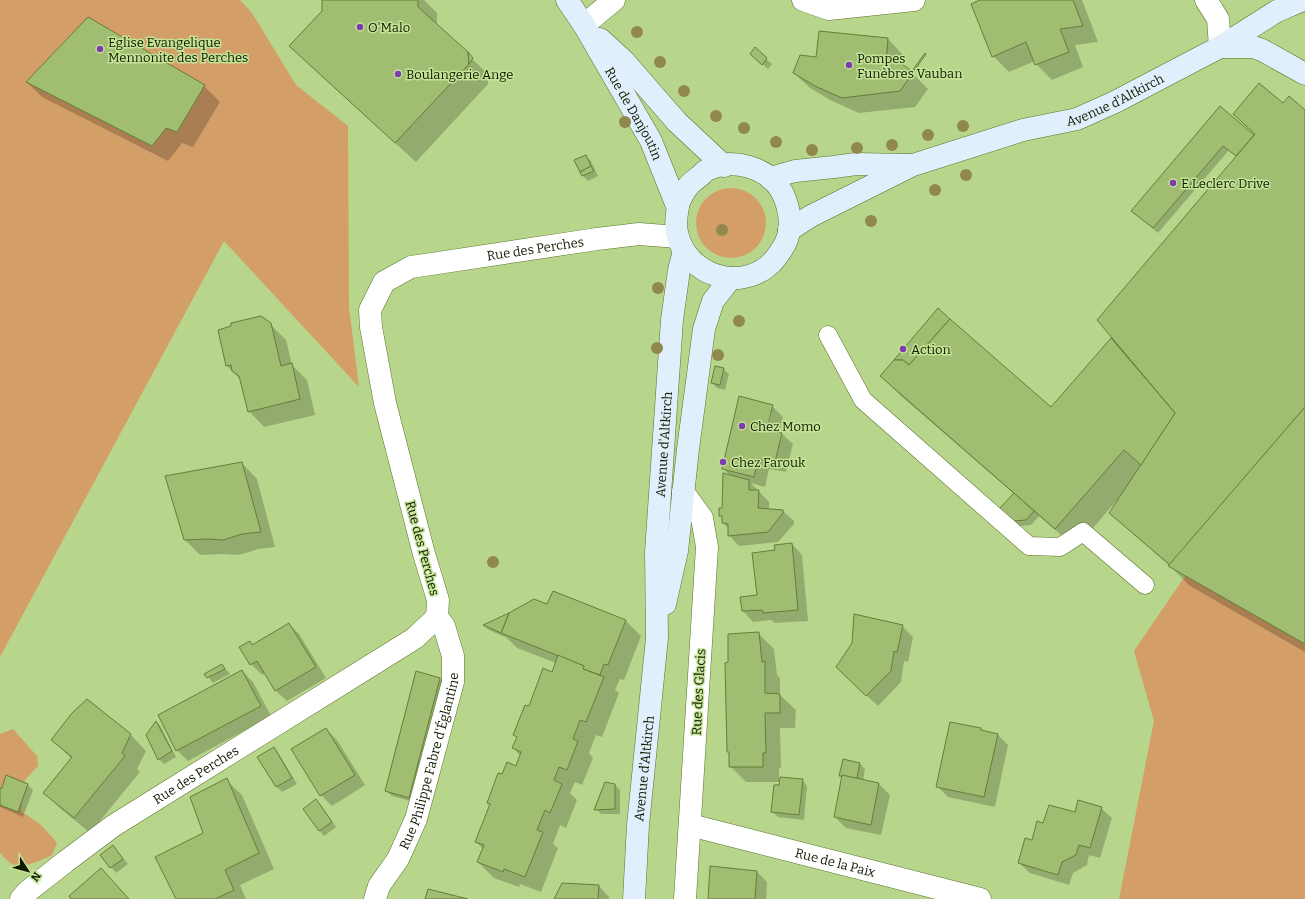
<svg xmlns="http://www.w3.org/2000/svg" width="1305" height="899" font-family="Bitter,serif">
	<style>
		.green { fill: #d39e67 }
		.shadow { fill: #0003; fill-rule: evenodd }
		.building { fill: #a0bd72; stroke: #647f36 }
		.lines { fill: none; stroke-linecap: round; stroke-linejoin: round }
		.lane-casing { stroke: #587228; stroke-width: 19 }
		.street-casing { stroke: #587228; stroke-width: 23 }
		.secondary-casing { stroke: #587228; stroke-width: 23 }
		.lane { stroke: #fff; stroke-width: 18 }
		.street { stroke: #fff; stroke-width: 22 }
		.secondary { stroke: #e1effc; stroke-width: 22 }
		.tree { fill: #90884d }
		.poi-dot { fill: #7d3db1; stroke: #c5e498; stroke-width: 1.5 }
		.labels { text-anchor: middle; stroke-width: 3; stroke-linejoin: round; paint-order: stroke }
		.poi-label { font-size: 13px; fill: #101a00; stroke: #c5e498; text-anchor: start }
		.street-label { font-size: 13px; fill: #101a00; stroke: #c5e498 }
	</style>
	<rect width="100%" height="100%" fill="#b8d68b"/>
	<g class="green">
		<polygon points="0,0 240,0 252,13 296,85 348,126 349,308 359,387 224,241 0,657"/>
		<circle cx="731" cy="223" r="35"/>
		<polygon points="1230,510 1305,576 1305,899 1119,899 1154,721 1134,651"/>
		<path d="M13,729L37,756L38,766L25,780L21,812C36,819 47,830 57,843L52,855C42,860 23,869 12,864C8,862 3,856 0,853V734Z"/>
	</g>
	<g class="shadow">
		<polygon points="323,0 424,0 437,13 437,26 487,73 488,84 416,162 310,65 323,11"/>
		<polygon points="983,0 1082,0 1098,42 1075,45 1083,67 1052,80 1036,64 1035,61 1009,72 993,56"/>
		<polygon points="888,39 903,55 902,66 912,73 928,89 915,107 859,113 832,101 810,88 794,73 817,58"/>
		<polygon points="755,49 772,64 768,69 756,59"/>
		<polygon points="27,82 204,86 220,102 193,147 182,143 168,161 42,97"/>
		<polygon points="1283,105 1305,111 1305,652 1190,586 1170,566 1131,532 1111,513 1118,501 1117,500 1076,548 1039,516 1031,525 1020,526 1006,514 1014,494 901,396 881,376 1052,409 1113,338 1237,156 1229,150 1158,233 1138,216 1220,108 1256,138 1257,137 1234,114"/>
		<polygon points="586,156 591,161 598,176 588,181 583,176 576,161"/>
		<polygon points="270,324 286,340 292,365 307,380 315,415 264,427 249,411 241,380 227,366"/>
		<polygon points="723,369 729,374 725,390 717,388 712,383"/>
		<path d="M772,406L783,417L779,433L782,434L793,444L786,472L769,469L765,487L751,483L769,502V510L783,511L794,521V524L778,542L739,546L729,535V529L723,523V518L720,515L723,509L730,476L723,468ZM770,412H772L767,434L765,433Z"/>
		<polygon points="242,463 257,479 275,547 258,549 239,555 224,554 200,555 184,539"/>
		<polygon points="792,544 802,555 808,621 775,623 771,620 753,622 743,611 758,596"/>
		<polygon points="547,605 626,621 641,636 624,680 620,679 615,690 619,693 602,737 596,735 589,753 593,758 582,785 575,782 570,793 577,800 566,828 560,825 553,844 558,848 541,892 520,884 519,887 494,878 478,862 483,849 476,842 491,806 488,803 502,776 516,767 521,756 513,748 517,738 515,735 529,708 553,673 556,663 517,648 507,638 489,630 484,626 509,614"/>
		<polygon points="289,624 299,634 326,678 287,701 276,691 266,673 262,675 251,664 241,647 250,642 253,645"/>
		<polygon points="902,626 913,637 908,662 904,661 901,682 878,706 848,678"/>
		<polygon points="759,634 774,649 777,675 780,678 780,695 796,710 795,728 780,728 781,768 779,768 779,782 746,782 730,766 730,754 728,752 729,663"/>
		<polygon points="222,665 230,674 213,683 206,674"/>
		<polygon points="242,671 253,682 271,716 188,761 177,750"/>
		<polygon points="440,678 445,684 414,802 392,796 386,791"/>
		<polygon points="87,701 131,735 146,751 137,769 140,772 90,833 60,808 45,793 72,759 52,740"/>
		<polygon points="157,722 161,727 176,757 164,764 159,759"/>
		<polygon points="326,729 337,740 365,785 332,806 321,795"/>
		<polygon points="981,729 984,732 998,735 1008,745 995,807 948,797 937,786"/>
		<polygon points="274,749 279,754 297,784 282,792 277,787 258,757"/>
		<polygon points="860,764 865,769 863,781 879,784 890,795 881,835 846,828 835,817 843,778 840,775"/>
		<polygon points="7,777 28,785 33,790 23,817 0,807 0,791 2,789"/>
		<polygon points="226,780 242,795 274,869 240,885 246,899 177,899"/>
		<polygon points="802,780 807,786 804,820 778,817 772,812"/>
		<polygon points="615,785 620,790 620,814 601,814 596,809"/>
		<polygon points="316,800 321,805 336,827 324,836 319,830"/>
		<polygon points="1101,808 1112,818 1100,858 1089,855 1087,865 1073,873 1069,885 1030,873 1019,863 1044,824 1076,814"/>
		<polygon points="113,846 128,864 116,873 101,855"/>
		<polygon points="757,872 767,882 766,899 709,899"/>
		<polygon points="599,886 609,897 609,899 555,899"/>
	</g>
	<g class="building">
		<polygon points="322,0 418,0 418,7 468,52 469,64 395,143 289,46 322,11"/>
		<polygon points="980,0 1073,0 1083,26 1060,29 1069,52 1035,65 1026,42 992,57 971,4"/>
		<polygon points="88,17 205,85 177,132 166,128 152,146 26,82"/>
		<polygon points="819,31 888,38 886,62 896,60 912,71 925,53 926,54 900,91 842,98 815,86 793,73 800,55 816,57"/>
		<polygon points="755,47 767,58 762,65 750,54"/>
		<polygon points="468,52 473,58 469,64"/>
		<polygon points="1259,83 1283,103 1289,96 1305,110 1305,407 1170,565 1109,513 1175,413 1097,320 1255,134 1233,114"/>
		<polygon points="1220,106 1254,135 1236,156 1223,146 1153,228 1131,211"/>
		<polygon points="586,155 591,166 580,172 574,160"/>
		<polygon points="591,166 594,171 582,176 580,172"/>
		<polygon points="938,308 950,319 909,365 903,360 894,360"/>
		<polygon points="261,316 271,323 281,366 292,363 300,399 248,412 239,376 232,371 231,365 226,366 218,330 231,326 231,323"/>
		<polygon points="950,319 1051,407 1111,338 1175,413 1141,465 1124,450 1055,529 880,376 894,360 903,360 909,365"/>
		<polygon points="715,366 724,368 720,385 711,383"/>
		<polygon points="739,396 773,405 767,429 782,433 775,462 758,459 754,477 722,469"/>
		<polygon points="1305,407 1305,644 1168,566"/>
		<polygon points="242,462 261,532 242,534 223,540 208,539 184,540 165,476"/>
		<polygon points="723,473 749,480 749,490 759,490 758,508 783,510 783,513 768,532 728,536 728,524 722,523 722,516 719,516 719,508 722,508"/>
		<polygon points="1014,493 1034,511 1026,520 1014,521 999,509"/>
		<polygon points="792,543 798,610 763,613 762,610 742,611 740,597 757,595 752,553 775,550 774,545"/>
		<polygon points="553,591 626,620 608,665 604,664 600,675 583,669 584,666 501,633 509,613 534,599 547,604"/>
		<polygon points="509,613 501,633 483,625"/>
		<polygon points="854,614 903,625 897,652 894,651 891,671 866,696 836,667 852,643"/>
		<polygon points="289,623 316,667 275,691 257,661 250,665 239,647 250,641 252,645"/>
		<polygon points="759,632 762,662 765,661 765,693 780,694 780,713 765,713 766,753 763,753 763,767 729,767 729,752 727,752 725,663 728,662 728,634"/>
		<polygon points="558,655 584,666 583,669 604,677 586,722 580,720 573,739 578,741 567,770 559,767 554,780 562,784 550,813 545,810 537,830 543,832 525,877 504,869 503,872 477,862 484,845 475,842 490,804 487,803 498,773 502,774 507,762 516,766 521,752 512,748 517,737 513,735 525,705 529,706 543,668 552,672"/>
		<polygon points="222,664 225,669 207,678 204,674"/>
		<polygon points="242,670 261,706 176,751 158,715"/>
		<polygon points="416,671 440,678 409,798 385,791"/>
		<polygon points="87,699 131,734 122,753 125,756 74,818 43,793 72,757 51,740 72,713"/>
		<polygon points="156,721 172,751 158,760 146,735"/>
		<polygon points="950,722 981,728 981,730 998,734 984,797 936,787"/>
		<polygon points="326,728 355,775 320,796 291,749"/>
		<polygon points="274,747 292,778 276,787 257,757"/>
		<polygon points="843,759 860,763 857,778 839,776"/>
		<polygon points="6,775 28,784 18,812 0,805 0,788 2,788"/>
		<polygon points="842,775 879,783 871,825 834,817"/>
		<polygon points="780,777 803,779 799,815 771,812 774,785 779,785"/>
		<polygon points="227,778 259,853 225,870 234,890 215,899 176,899 155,857 203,833 190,797"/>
		<polygon points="605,782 615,784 615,809 594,810"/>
		<polygon points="316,799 332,822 319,831 303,809"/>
		<polygon points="1078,800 1102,807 1090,848 1079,845 1076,855 1062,862 1058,875 1018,863 1025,838 1032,840 1037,821 1043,823 1049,805 1075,812"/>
		<polygon points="113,845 123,859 110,868 100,855"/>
		<polygon points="710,866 757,871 755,899 708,899"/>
		<polygon points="101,868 129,899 71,899 69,896"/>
		<polygon points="562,883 599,885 598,899 554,899"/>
		<polygon points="428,889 468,899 425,899"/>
	</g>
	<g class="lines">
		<defs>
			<polyline id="lane" points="828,335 863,400 1029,546 1060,547 1083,532 1145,585"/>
			<g id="street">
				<polyline points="803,0 829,9 914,0"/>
				<polyline points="1206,0 1218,19 1220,47"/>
				<polyline points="584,25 614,0"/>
				<polyline points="683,492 702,518 707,547 685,899"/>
				<path id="s1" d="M690,825L980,899"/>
				<path id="s2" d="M21,899L27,892L65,862L113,826L415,638L437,617L438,600L424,554L385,403L371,327L370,310L384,282L411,267L597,239L639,234L678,237"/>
				<path id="s3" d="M375,899L379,886L398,859L416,819L453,682V656L444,626L437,617"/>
			</g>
			<g id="secondary">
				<path id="s4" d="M567,0L584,25L651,141L677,206L678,207C676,217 675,227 678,237C689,275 738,291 768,266C776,260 780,252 785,244C793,228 790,208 782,192C768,167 732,157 707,170C705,171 702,174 700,176C696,179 690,183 687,188C683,193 680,200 677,206"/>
				<polyline points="600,39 623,60 677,122 724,166"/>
				<polyline points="1220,47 1253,47 1262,50 1305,74"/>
				<polyline points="770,178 795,171 834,167 856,164 910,165"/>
				<path id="s5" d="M789,230L811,216L913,165L1023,130L1077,119L1115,102L1220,47L1277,11L1303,0"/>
				<polyline points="665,604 677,551 688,449 704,329 713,301 731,278"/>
				<path id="s6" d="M634,899L638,825L657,638L656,552L672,320L679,270L684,251"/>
			</g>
		</defs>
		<use href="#lane" class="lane-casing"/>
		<use href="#street" class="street-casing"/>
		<use href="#secondary" class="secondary-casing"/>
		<use href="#lane" class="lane"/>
		<use href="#street" class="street"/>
		<use href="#secondary" class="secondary"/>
	</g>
	<g class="tree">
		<circle cx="637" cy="32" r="6"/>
		<circle cx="660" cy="62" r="6"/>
		<circle cx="684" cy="91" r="6"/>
		<circle cx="716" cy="116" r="6"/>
		<circle cx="625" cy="122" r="6"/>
		<circle cx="963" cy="126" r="6"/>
		<circle cx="744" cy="128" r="6"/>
		<circle cx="928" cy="135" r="6"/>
		<circle cx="776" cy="142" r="6"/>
		<circle cx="892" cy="145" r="6"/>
		<circle cx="857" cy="148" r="6"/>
		<circle cx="812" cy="150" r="6"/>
		<circle cx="966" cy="175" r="6"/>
		<circle cx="935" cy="190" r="6"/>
		<circle cx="871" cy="221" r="6"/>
		<circle cx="722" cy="230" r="6"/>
		<circle cx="658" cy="288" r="6"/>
		<circle cx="739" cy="321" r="6"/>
		<circle cx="657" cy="348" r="6"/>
		<circle cx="718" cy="355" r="6"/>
		<circle cx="493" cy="562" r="6"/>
	</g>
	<g class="poi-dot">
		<circle cx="360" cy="27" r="4"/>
		<circle cx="100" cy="49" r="4"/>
		<circle cx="849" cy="65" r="4"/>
		<circle cx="398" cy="74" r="4"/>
		<circle cx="1173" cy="183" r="4"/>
		<circle cx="903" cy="349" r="4"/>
		<circle cx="742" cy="426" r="4"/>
		<circle cx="723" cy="462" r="4"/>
	</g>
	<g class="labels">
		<g class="poi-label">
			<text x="368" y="32">O'Malo</text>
			<text x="108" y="47">Eglise Evangelique<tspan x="108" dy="15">Mennonite des Perches</tspan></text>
			<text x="857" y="63">Pompes<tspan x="857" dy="15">Funèbres Vauban</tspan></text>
			<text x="406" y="79">Boulangerie Ange</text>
			<text x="1181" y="188">E.Leclerc Drive</text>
			<text x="911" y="354">Action</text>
			<text x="750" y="431">Chez Momo</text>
			<text x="731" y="467">Chez Farouk</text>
		</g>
		<g class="street-label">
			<text dy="5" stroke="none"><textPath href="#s5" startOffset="353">Avenue d'Altkirch</textPath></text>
			<text dy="5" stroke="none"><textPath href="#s4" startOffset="132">Rue de Danjoutin</textPath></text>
			<text dy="5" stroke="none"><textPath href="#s2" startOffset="1007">Rue des Perches</textPath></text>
			<text dy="5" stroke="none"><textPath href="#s6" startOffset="456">Avenue d'Altkirch</textPath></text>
			<text transform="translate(423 548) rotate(75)" y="5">Rue des Perches</text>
			<text transform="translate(698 692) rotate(-87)" y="5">Rue des Glacis</text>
			<text dy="5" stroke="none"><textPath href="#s3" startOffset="150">Rue Philippe Fabre d'Églantine</textPath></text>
			<text dy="5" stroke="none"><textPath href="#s6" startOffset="131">Avenue d'Altkirch</textPath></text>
			<text dy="5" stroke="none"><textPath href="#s2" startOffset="215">Rue des Perches</textPath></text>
			<text dy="5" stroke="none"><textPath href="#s1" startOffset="150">Rue de la Paix</textPath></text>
		</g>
	</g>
	<g transform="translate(28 871) rotate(126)" stroke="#c5e498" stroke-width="3" paint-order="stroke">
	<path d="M0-3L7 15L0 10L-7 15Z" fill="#101a00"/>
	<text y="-6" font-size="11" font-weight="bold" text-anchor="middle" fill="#101a00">N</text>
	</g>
</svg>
